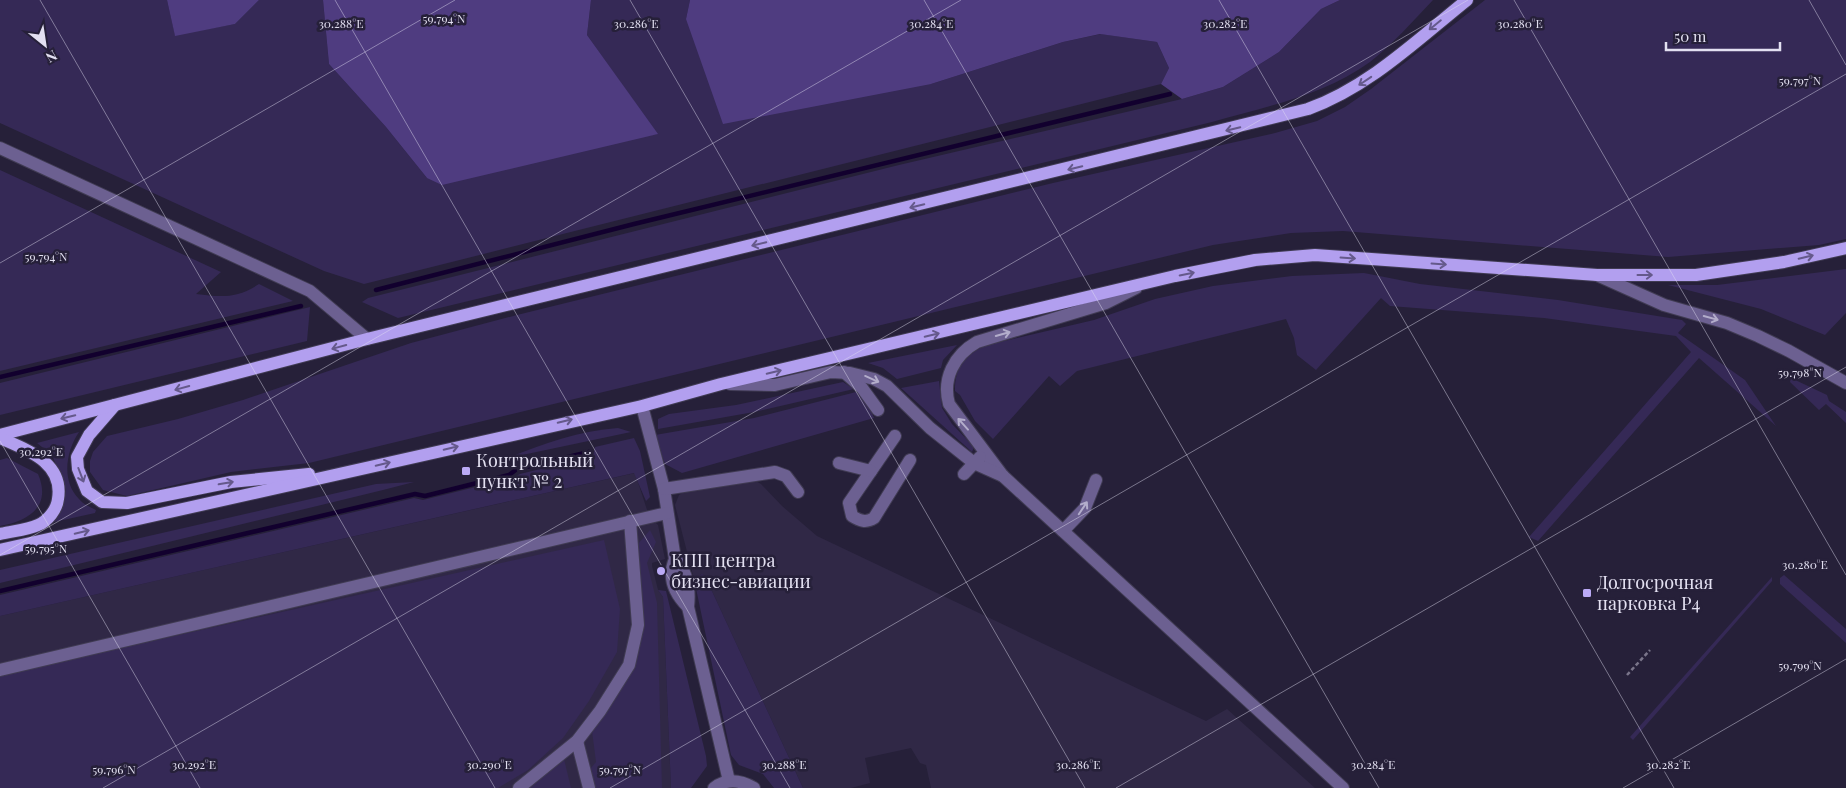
<svg xmlns="http://www.w3.org/2000/svg" width="1846" height="788" font-family="'Playfair Display',serif">
	<style>
		.built { fill: #302846 }
		.green { fill: #352956 }
		.forest { fill: #4f3c80 }
		.lines { fill: none; stroke-linecap: round; stroke-linejoin: round }
		.stream { stroke: #12002e; stroke-width: 4.5 }
		.minor-casing { stroke: #403b53; stroke-width: 14 }
		.major-casing { stroke: #403b53; stroke-width: 14 }
		.path { stroke: #7a758a; stroke-width: 2.5; stroke-dasharray: 4 2.5; stroke-linecap: butt }
		.minor { stroke: #6c6091; stroke-width: 12 }
		.major { stroke: #b29fef; stroke-width: 12 }
		.oneway { stroke: #65598b }
		.oneway2 { stroke: #b3adcb }
		.ticks { fill: none; stroke: #e3e0f1; stroke-width: 1; stroke-opacity: 0.45 }
		.poi-dot { fill: #bbaaf6; stroke: #262039; stroke-width: 2 }
		.labels { text-anchor: middle; stroke-width: 5; stroke-linejoin: round; paint-order: stroke }
		.poi-label { font-size: 18px; fill: #e3e0f1; stroke: #262039; text-anchor: start }
		.ticks-label { font-size: 12px; text-anchor: middle; fill: #e3e0f1; stroke: #262039; stroke-width: 5; stroke-linejoin: round; paint-order: stroke }
	</style>
	<rect width="100%" height="100%" fill="#262039"/>
	<g class="built">
		<polygon points="635,473 649,516 658,525 665,559 652,563 652,566 658,590 663,597 671,788 0,788 0,616"/>
		<polygon points="750,478 761,484 782,506 817,536 1206,721 1227,709 1315,788 931,788 926,765 920,763 911,748 865,758 870,783 851,788 803,788 705,576 702,574 694,579 675,505 679,495 686,491"/>
	</g>
	<g class="green">
		<polygon points="0,0 167,0 175,35 235,24 259,0 323,0 329,64 386,127 427,178 657,134 587,35 591,0 690,0 686,19 931,84 1063,42 1101,34 1157,42 1169,68 1161,84 364,284 324,271 0,123"/>
		<path d="M1340,0H1433C1413,21 1393,44 1370,62C1323,96 1267,106 1212,122L398,318L362,302L368,298L899,165L1182,99L1223,87L1279,52L1321,9Z"/>
		<polygon points="1485,0 1846,0 1846,239 1819,245 1668,257 1343,231 1291,233 1213,245 309,463 231,472 127,496 103,490 90,472 90,461 93,452 107,436 178,419 243,400 411,343 517,315 1053,183 1275,133 1317,121 1345,107 1371,89"/>
		<path d="M0,170L221,272L196,294C221,297 236,299 259,284L293,301L0,371Z"/>
		<polygon points="1846,269 1846,313 1825,335 1761,309 1668,285 1717,285"/>
		<path d="M1364,273L1420,284L1558,300L1682,320L1686,324L1678,333L1745,380L1776,426L1699,358L1538,541L1529,537L1691,352L1676,336L1544,318L1390,306L1381,298L1316,370L1297,355L1294,338L1286,319L1077,371L1060,386L1049,376L993,439L975,421L960,395L955,391C955,366 964,355 987,345L1094,320L1155,299L1213,286L1292,276Z"/>
		<polygon points="310,307 307,341 0,415 0,383"/>
		<polygon points="957,345 943,360 941,368 897,379 883,368 868,363"/>
		<polygon points="1791,378 1827,395 1829,401 1846,412 1846,423 1826,404 1819,410 1790,382"/>
		<polygon points="939,381 942,408 952,424 974,447 972,452 901,388"/>
		<polygon points="843,382 854,389 754,412 658,429 658,419 669,414 736,405"/>
		<polygon points="860,391 868,403 874,418 682,473 665,464 655,435 754,418"/>
		<path d="M618,428L631,432L508,458C544,443 580,431 618,428Z"/>
		<path d="M79,432C66,451 61,481 79,499C83,504 90,507 96,510L95,513L54,522L63,505L66,490L52,455L37,443Z"/>
		<polygon points="634,438 640,451 650,497 646,501 634,473 0,616 0,595 414,498 423,500 512,478 520,474 593,456 595,447"/>
		<path d="M7,458L38,474C52,507 28,521 0,526V460Z"/>
		<polygon points="414,482 383,490 0,583 0,570 376,484"/>
		<polygon points="650,530 656,542 647,563 657,603 662,788 594,788 591,768 596,762 592,731 634,660 638,544"/>
		<polygon points="604,540 620,609 617,652 589,701 563,738 528,770 498,788 0,788 0,675"/>
		<polygon points="702,574 705,576 803,788 774,788 763,774 739,765 731,755 694,579"/>
		<polygon points="1784,575 1846,629 1846,643 1780,584 1780,578"/>
		<polygon points="1772,577 1772,581 1633,740 1630,737"/>
		<polygon points="658,590 666,591 706,756 707,766 691,788 671,788 663,597"/>
		<polygon points="563,755 571,788 524,788"/>
	</g>
	<g class="forest">
		<polygon points="167,0 259,0 235,24 175,36"/>
		<polygon points="323,0 591,0 587,35 658,134 442,185 427,178 386,127 329,64"/>
		<polygon points="690,0 1340,0 1321,9 1279,52 1223,87 1182,99 1161,84 1169,68 1157,42 1100,34 1063,42 931,84 723,124 686,19"/>
	</g>
	<g class="lines">
		<g class="stream">
			<polyline points="376,290 634,224 1170,94"/>
			<polyline points="0,377 301,306"/>
			<polyline points="0,591 415,494 425,496 509,475 517,469 589,452"/>
		</g>
		<defs>
			<g id="minor">
				<polyline points="0,148 310,291 367,339"/>
				<polyline points="1597,275 1664,305 1727,323 1758,336 1789,351 1846,383"/>
				<path d="M1136,288L1106,303L977,342C954,355 942,379 949,404L1003,476L1343,788"/>
				<polyline points="844,372 862,388 878,410"/>
				<polyline points="730,384 775,385 831,372 850,373 874,379 887,386 930,428 974,463 1003,476"/>
				<path d="M642,406L664,489L675,559C667,578 674,593 688,607"/>
				<path d="M895,436L849,503L852,516C860,521 866,523 874,518L910,460"/>
				<polyline points="839,463 871,471"/>
				<polyline points="964,474 980,457"/>
				<polyline points="664,489 775,472 786,476 798,492"/>
				<polyline points="1063,531 1085,508 1096,480"/>
				<path d="M675,559C688,572 690,589 688,607L729,781"/>
				<polyline points="0,670 667,513"/>
				<polyline points="577,741 589,788"/>
				<polyline points="519,788 577,741 600,711 629,665 638,625 630,521"/>
				<path d="M714,788C727,778 740,780 754,788"/>
			</g>
			<g id="major">
				<polyline points="115,405 89,435 77,457 78,469 87,491 102,502 127,503 231,482 309,474"/>
				<path d="M0,435L367,339L1308,109C1369,87 1417,40 1467,0"/>
				<path d="M0,438C27,450 64,462 58,499C57,509 48,521 38,525C27,530 12,531 0,534"/>
				<polyline points="0,550 642,406 721,384 1175,276 1255,260 1315,255 1597,275 1696,275 1784,262 1846,248"/>
			</g>
		</defs>
		<use href="#minor" class="minor-casing"/>
		<use href="#major" class="major-casing"/>
		<polyline class="path" points="1627,675 1650,650"/>
		<use href="#minor" class="minor"/>
		<use href="#major" class="major"/>
	</g>
	<defs><path id="oneway-shaft" d="M-6 0H5M1.5-3L5.5 0L1.5 3" fill="none" stroke-width="1.6" stroke-linecap="round" stroke-linejoin="round" transform="scale(1.25)"/></defs>
	<g class="oneway">
		<use href="#oneway-shaft" transform="translate(1435 25) rotate(141)"/>
		<use href="#oneway-shaft" transform="translate(1365 81) rotate(146)"/>
		<use href="#oneway-shaft" transform="translate(1233 129) rotate(166)"/>
		<use href="#oneway-shaft" transform="translate(1075 168) rotate(166)"/>
		<use href="#oneway-shaft" transform="translate(917 206) rotate(166)"/>
		<use href="#oneway-shaft" transform="translate(759 244) rotate(166)"/>
		<use href="#oneway-shaft" transform="translate(1806 257) rotate(-13)"/>
		<use href="#oneway-shaft" transform="translate(1348 258) rotate(4)"/>
		<use href="#oneway-shaft" transform="translate(1439 264) rotate(4)"/>
		<use href="#oneway-shaft" transform="translate(1187 274) rotate(-11)"/>
		<use href="#oneway-shaft" transform="translate(1645 275)"/>
		<use href="#oneway-shaft" transform="translate(932 335) rotate(-13)"/>
		<use href="#oneway-shaft" transform="translate(339 347) rotate(165)"/>
		<use href="#oneway-shaft" transform="translate(774 372) rotate(-13)"/>
		<use href="#oneway-shaft" transform="translate(182 388) rotate(165)"/>
		<use href="#oneway-shaft" transform="translate(68 417) rotate(166)"/>
		<use href="#oneway-shaft" transform="translate(565 421) rotate(-13)"/>
		<use href="#oneway-shaft" transform="translate(451 448) rotate(-13)"/>
		<use href="#oneway-shaft" transform="translate(383 464) rotate(-13)"/>
		<use href="#oneway-shaft" transform="translate(81 475) rotate(69)"/>
		<use href="#oneway-shaft" transform="translate(226 483) rotate(-10)"/>
		<use href="#oneway-shaft" transform="translate(82 532) rotate(-13)"/>
	</g>
	<g class="oneway2">
		<use href="#oneway-shaft" transform="translate(1711 318) rotate(15)"/>
		<use href="#oneway-shaft" transform="translate(1003 334) rotate(-16)"/>
		<use href="#oneway-shaft" transform="translate(872 379) rotate(24)"/>
		<use href="#oneway-shaft" transform="translate(963 424) rotate(-132)"/>
		<use href="#oneway-shaft" transform="translate(1083 508) rotate(-56)"/>
	</g>
	<path class="ticks" d="M40,0L495,788M335,0L790,788M630,0L1085,788M924,0L1379,788M1219,0L1674,788M1514,0L1846,575M1809,0L1846,65M0,263L455,0M0,441L200,788M0,555L961,0M103,788L1468,0M610,788L1846,74M1116,788L1846,367M1623,788L1846,659"/>
	<g class="poi-dot">
		<rect x="461" y="466" width="10" height="10" rx="2.5"/>
		<circle cx="661" cy="571" r="5"/>
		<rect x="1582" y="588" width="10" height="10" rx="2.5"/>
	</g>
	<g class="labels">
		<g class="poi-label">
			<text x="476" y="467">Контрольный<tspan x="476" dy="21">пункт № 2</tspan></text>
			<text x="671" y="567">КПП центра<tspan x="671" dy="21">бизнес-авиации</tspan></text>
			<text x="1597" y="589">Долгосрочная<tspan x="1597" dy="21">парковка P4</tspan></text>
		</g>
	</g>
	<g class="ticks-label">
		<text x="444" y="23">59.794°N</text>
		<text x="341" y="28">30.288°E</text>
		<text x="636" y="28">30.286°E</text>
		<text x="931" y="28">30.284°E</text>
		<text x="1225" y="28">30.282°E</text>
		<text x="1520" y="28">30.280°E</text>
		<text x="1800" y="85">59.797°N</text>
		<text x="46" y="261">59.794°N</text>
		<text x="1800" y="377">59.798°N</text>
		<text x="41" y="456">30.292°E</text>
		<text x="46" y="553">59.795°N</text>
		<text x="1805" y="569">30.280°E</text>
		<text x="1800" y="670">59.799°N</text>
		<text x="194" y="769">30.292°E</text>
		<text x="489" y="769">30.290°E</text>
		<text x="784" y="769">30.288°E</text>
		<text x="1078" y="769">30.286°E</text>
		<text x="1373" y="769">30.284°E</text>
		<text x="1668" y="769">30.282°E</text>
		<text x="114" y="774">59.796°N</text>
		<text x="620" y="774">59.797°N</text>
	</g>
	<g transform="translate(45 45) rotate(150)" stroke="#262039" stroke-width="4" paint-order="stroke">
	<path d="M0-4L9 19L0 12L-9 19Z" fill="#e3e0f1"/>
	<text y="-8" font-size="14" font-weight="bold" text-anchor="middle" fill="#e3e0f1">N</text>
	</g>
	<path d="M1666 42v8h114v-8" fill="none" stroke="#e3e0f1" stroke-width="2.5"/>
	<text x="1674" y="42" font-size="15" fill="#e3e0f1" stroke="#262039" stroke-width="4" paint-order="stroke">50 m</text>
</svg>
